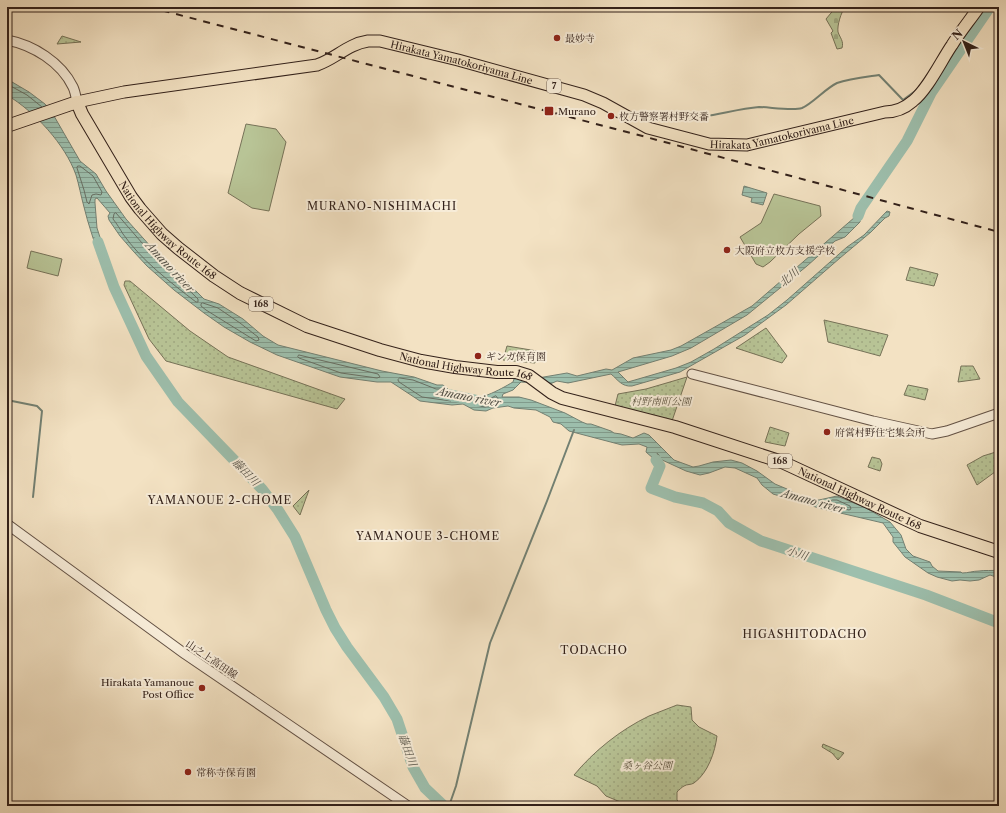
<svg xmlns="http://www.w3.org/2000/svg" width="1006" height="813" font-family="'Libre Caslon Text','Noto Serif JP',serif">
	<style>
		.cemetery { fill: url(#cemetery-stones); stroke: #767258 }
		.park { fill: url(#park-dots); stroke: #767258 }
		.pitch { fill: #b8c496; stroke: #767258 }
		.water { fill: url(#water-rules); stroke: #738072 }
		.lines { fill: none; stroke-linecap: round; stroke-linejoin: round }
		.shore { stroke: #687064; stroke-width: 1 }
		.stream { stroke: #738072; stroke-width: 2 }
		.river { stroke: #9dbfad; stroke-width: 11 }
		.tertiary-casing { stroke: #635144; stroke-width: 11 }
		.primary-casing { stroke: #33211a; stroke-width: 13 }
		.trunk-casing { stroke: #33211a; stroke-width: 14 }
		.tertiary { stroke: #f7ecd8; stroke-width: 9 }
		.primary { stroke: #f3e2c3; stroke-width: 11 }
		.trunk { stroke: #f3e2c3; stroke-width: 12 }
		.rail { stroke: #33211a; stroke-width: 2; stroke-dasharray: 7 7; stroke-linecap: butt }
		.poi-dot { fill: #8f2418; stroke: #f7ecd8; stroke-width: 1.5 }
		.labels { text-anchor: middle; stroke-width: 4; stroke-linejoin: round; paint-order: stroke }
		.shield { fill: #f7ecd8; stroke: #6e5e53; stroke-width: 1 }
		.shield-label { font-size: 9px; font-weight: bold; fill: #33211a }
		.poi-label { font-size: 10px; fill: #33211a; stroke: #f7ecd8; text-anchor: start }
		.street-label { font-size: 10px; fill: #33211a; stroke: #f7ecd8 }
		.park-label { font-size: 10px; font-style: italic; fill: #5b523f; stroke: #f7ecd8 }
		.neighbourhood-label { font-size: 11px; letter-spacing: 1px; fill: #33211a; stroke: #f7ecd8 }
		.water-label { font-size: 11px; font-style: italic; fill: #535046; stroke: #f7ecd8 }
	</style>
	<defs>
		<pattern id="cemetery-stones" width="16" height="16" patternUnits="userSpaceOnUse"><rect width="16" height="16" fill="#b8c496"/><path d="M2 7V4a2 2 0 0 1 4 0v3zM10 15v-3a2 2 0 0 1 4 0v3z" fill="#9fa881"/></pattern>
		<pattern id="park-dots" width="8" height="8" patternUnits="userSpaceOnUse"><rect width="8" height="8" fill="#b8c496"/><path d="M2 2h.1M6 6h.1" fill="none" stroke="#9fa881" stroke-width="1.8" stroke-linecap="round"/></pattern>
		<pattern id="water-rules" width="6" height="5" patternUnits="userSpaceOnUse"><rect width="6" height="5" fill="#9dbfad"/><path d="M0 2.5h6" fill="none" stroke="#819b8c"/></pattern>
	</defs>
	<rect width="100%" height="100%" fill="#f3e2c3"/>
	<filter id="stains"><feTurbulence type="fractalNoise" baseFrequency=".005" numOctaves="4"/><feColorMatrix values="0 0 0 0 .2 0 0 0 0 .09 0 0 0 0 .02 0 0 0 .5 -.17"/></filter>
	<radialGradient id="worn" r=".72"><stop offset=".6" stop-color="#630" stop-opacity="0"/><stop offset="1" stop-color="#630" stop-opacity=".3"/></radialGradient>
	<path class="cemetery" d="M836,7H845C841,13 837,25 838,32C840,38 844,41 842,48L837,49L831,33L833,31L826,19Z"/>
	<g class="park">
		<polygon points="62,36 81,42 57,44"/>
		<polygon points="910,267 938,274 934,286 906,280"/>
		<polygon points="125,281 130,281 190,331 228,357 345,399 337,409 166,361 149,339 124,285"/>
		<polygon points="824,320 888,335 880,356 828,342"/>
		<polygon points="766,328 787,356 782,363 736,348"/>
		<polygon points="507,346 537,351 535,363 503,360"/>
		<polygon points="961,366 973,366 980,379 958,382"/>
		<polygon points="687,377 672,421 615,406 618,394 646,389"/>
		<polygon points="908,385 928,389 925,400 904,395"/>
		<polygon points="770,427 789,433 785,446 765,442"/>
		<polygon points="999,451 999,469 977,485 967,465 983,456"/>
		<polygon points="872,457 880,459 882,464 880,471 868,467"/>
		<polygon points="309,490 300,515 293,506"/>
		<path d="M677,705L691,707L692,720L699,727L717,736C715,752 708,773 694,783C691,785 687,784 684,786C682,787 679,790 677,792V800L682,806H630L606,796L597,786L574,775C594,751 620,730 649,716C658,712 668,709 677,705Z"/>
		<polygon points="823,744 844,753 838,760 832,753 822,747"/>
	</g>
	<g class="pitch">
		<polygon points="246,124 276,129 286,142 269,211 252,208 228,193"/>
		<polygon points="774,194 820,206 821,216 799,234 770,262 763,267 756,264 740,237 761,223"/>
		<polygon points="31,251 62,259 58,276 27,268"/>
	</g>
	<g class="water">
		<path d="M7,79L29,92L45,104L54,116L80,161L96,174L106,191L126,219L152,248L187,281L195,290L204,299L219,304L243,319L263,336L278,345L382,371L414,377L437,385H443C448,389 454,395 460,398C475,404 501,389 513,382L514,379L519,378H538L567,373L577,376L606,369L612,370L633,358L671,350L681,346L752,306L855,217L864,202L867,204L861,212L860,222L845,237L835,241L807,266L747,315L691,348L672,356L618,372L628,382L676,368L691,362L714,349L768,315L787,300L847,247L864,235L887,211L890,212L889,216L885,218L871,232L840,258L786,305L745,335L680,372L632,386C622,387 618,380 611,374L568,383L557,381L550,384L521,382L513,390L503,394L502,397H519L531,400L565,413L582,422L587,424H591L611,431L614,433L621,434L633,438L644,433L649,435L674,460L693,467L699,466L713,462L731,460L742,463L757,471L775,484L787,489L803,498L819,500L837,496L866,508L890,522L901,535L906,549L913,556L930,562L932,566L938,571L961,572L962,573C968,573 973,571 979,571C985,570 992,571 999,570V578L990,575L979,580L970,581L960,580L952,581L937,577L928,573L905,557L893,542V537L883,523L819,508L773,494L762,485L757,478L735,468L725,467L709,473L700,475L686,471L660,459L659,455L657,453L662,465L659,474L655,473L658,466L654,459L646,452L647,447L639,444L622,445L584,435L569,431L561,424L553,422L550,417L536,410L514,408L508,406L493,408L486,411L474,410L463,404L452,405L420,401L391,382H377L340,377L277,355L250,342L224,327L204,313L174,290L147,266L134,252L120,236L109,220L108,216L110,213L97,198L95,199V203L97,228L106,256L99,257C94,240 88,224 84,207C81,196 79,185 76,175C65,144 35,112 7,95Z"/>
		<polygon points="744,186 767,193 763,205 751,202 752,198 742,195"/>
	</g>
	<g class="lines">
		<g class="shore">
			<polyline points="7,84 27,95 42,107"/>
			<polygon points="78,166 80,166 93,176 102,192 101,195 96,194 92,195 89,204 87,202 84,190 77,168"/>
			<path d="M116,213L149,251L198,299V302H196C170,282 142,261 123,234C120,229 117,224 113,219L114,214Z"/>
			<polygon points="203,303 218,308 240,323 258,337 259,340 256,341 251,338 206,310 201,306 201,304"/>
			<polygon points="299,355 378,374 380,377 377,378 341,373 299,358 298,357"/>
			<polygon points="400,378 413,380 436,389 442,389 452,397 453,399 451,401 422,397 399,382 398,380"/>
			<polygon points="496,396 500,401 498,403 485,407 474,405 475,402 487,400"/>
			<polygon points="833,500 837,500 850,506 851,509 849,510 829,505 829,502"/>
		</g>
		<g class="stream">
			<path d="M642,121L647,112C682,128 723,110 759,107C769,107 793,111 802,108C812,104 826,88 837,83C849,79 866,77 879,75L903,100L918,89"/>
			<polyline points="7,400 37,406 42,411 33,497"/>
			<polyline points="449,806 456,786 490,643 547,501 574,430"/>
		</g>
		<g class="river">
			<polyline points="858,216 861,208 907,141 931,93 990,7"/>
			<polyline points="98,242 114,287 146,356 178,402 262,489 278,510 295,537 326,610 335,628 347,647 384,697 397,719 413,767 425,788 444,806"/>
			<polyline points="445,394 479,401"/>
			<polyline points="656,460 660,466 651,488 675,497 703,503 718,511 729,523 761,541 926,595 999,623"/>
		</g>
		<defs>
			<g id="tertiary">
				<path d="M7,40C33,45 61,62 73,87C75,91 76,97 77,102"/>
				<polyline points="692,374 873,421 932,434 947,431 999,413"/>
				<polyline points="7,524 185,654 408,806"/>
			</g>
			<g id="primary">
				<path id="s1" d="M77,102L124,92L317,65C335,59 348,44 368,41C372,41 376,41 380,41L458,60L584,95L603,103L648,128L709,144L747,145L885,112C896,112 905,108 913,101C928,89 941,61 952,45C960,32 970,20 979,7"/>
			</g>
			<g id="trunk">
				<path id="s2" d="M7,126L77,102L82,114L131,197L140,209L162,234L178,248L214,276L240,293L307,326L380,350L421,361L455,367L497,372H516L529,376L552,393L562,398L675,427L782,462L920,526L999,552"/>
			</g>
		</defs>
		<use href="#tertiary" class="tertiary-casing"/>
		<use href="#primary" class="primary-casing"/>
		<use href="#trunk" class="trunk-casing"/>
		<use href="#tertiary" class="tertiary"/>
		<use href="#primary" class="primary"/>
		<use href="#trunk" class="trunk"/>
		<polyline class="rail" points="149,7 646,137 999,232"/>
	</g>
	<g class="poi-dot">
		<circle cx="557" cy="38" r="4"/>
		<rect x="544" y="106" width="10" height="10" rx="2"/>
		<circle cx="611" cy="116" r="4"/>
		<circle cx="727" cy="250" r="4"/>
		<circle cx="478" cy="356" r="4"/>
		<circle cx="827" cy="432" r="4"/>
		<circle cx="202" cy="688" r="4"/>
		<circle cx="188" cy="772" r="4"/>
	</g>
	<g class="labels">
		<g class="shield">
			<rect x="547" y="79" width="14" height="14" rx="3"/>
			<rect x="249" y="297" width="24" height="14" rx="3"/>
			<rect x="768" y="454" width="24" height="14" rx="3"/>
		</g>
		<g class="shield-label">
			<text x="554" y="89">7</text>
			<text x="261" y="307">168</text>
			<text x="780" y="464">168</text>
		</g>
		<g class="poi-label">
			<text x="565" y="42">最妙寺</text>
			<text x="558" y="115">Murano</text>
			<text x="619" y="120">枚方警察署村野交番</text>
			<text x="735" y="254">大阪府立枚方支援学校</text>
			<text x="486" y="360">ギンガ保育園</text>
			<text x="835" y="436">府営村野住宅集会所</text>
			<text x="194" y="686" text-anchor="end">Hirakata Yamanoue<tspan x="194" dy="12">Post Office</tspan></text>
			<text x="196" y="776">常称寺保育園</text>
		</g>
		<g class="street-label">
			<text dy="4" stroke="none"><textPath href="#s1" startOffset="396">Hirakata Yamatokoriyama Line</textPath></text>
			<text dy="4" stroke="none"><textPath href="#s1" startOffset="732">Hirakata Yamatokoriyama Line</textPath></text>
			<text dy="4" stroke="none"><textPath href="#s2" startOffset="233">National Highway Route 168</textPath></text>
			<text dy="4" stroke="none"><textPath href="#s2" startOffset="569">National Highway Route 168</textPath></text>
			<text dy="4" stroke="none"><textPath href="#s2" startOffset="988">National Highway Route 168</textPath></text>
			<text transform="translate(212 659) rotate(34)" y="4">山之上高田線</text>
		</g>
		<g class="park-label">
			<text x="661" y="405">村野南町公園</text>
			<text x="647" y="769">桑ヶ谷公園</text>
		</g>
		<g class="neighbourhood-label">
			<text x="382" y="210">MURANO-NISHIMACHI</text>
			<text x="220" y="504">YAMANOUE 2-CHOME</text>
			<text x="428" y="540">YAMANOUE 3-CHOME</text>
			<text x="805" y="638">HIGASHITODACHO</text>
			<text x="594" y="654">TODACHO</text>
		</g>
		<g class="water-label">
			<text transform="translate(170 267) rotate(47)" y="4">Amano river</text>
			<text transform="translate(789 277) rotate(-41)" y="4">北川</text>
			<text transform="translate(469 397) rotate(11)" y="4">Amano river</text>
			<text transform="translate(246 472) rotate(46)" y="4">藤田川</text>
			<text transform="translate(813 501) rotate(15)" y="4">Amano river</text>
			<text transform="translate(797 553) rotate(18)" y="4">小川</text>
			<text transform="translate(408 750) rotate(70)" y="4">藤田川</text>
		</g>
	</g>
	<rect width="1006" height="813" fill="none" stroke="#f3e2c3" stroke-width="24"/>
	<rect x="8" y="8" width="990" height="797" fill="none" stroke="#33211a" stroke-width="2"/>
	<rect x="12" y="12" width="982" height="789" fill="none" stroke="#33211a"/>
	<g transform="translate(964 42) rotate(317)" stroke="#f7ecd8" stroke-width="3" paint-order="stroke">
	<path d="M0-3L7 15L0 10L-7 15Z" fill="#33211a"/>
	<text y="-6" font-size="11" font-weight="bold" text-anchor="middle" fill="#33211a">N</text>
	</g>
	<rect width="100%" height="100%" filter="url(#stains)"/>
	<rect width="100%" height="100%" fill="url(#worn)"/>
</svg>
